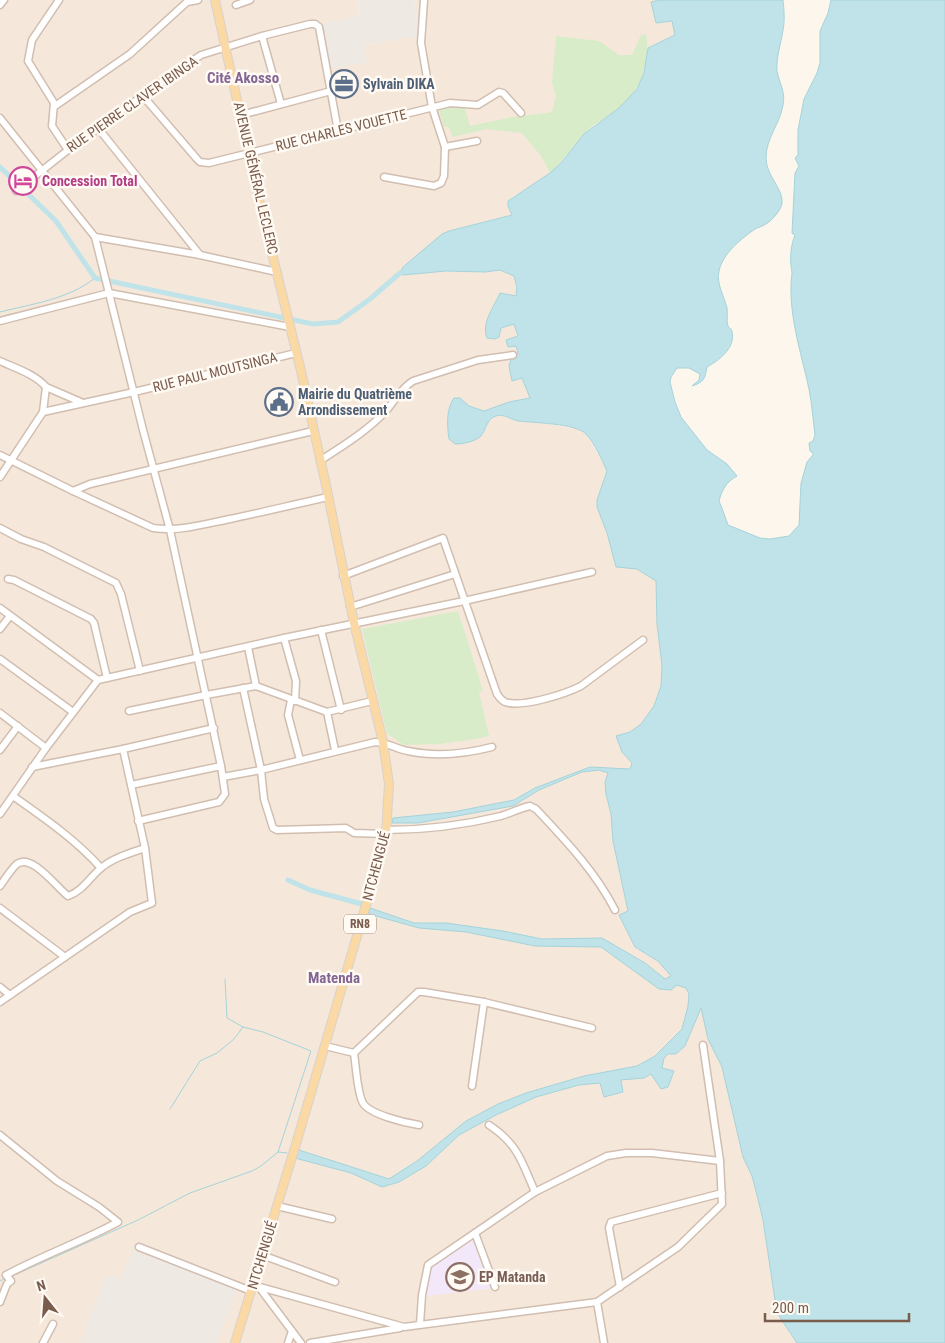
<svg xmlns="http://www.w3.org/2000/svg" width="945" height="1343" font-family="'Roboto Condensed',sans-serif">
	<style>
		.residential { fill: #f5e8da }
		.industrial { fill: #efe9e4 }
		.education { fill: #f3e8fa }
		.green { fill: #d8ecc9 }
		.water { fill: #bfe3e8; stroke: #a5d3da }
		.lines { fill: none; stroke-linecap: round; stroke-linejoin: round }
		.stream { stroke: #a5d3da; stroke-width: 1 }
		.canal { stroke: #bfe3e8; stroke-width: 5 }
		.minor-casing { stroke: #d1beb0; stroke-width: 9 }
		.major-casing { stroke: #dad1cd; stroke-width: 10 }
		.minor { stroke: #fff; stroke-width: 6 }
		.major { stroke: #fbd9a5; stroke-width: 8 }
		.labels { text-anchor: middle; stroke-width: 5; stroke-linejoin: round; paint-order: stroke }
		.shield { fill: #fffaf3; stroke: #a28b7f; stroke-width: 1 }
		.shield-label { font-size: 12px; font-weight: bold; fill: #7a5c4d }
		.service-label { font-size: 14px; font-weight: bold; fill: #4e5e75; stroke: #fffaf3; text-anchor: start }
		.street-label { font-size: 14px; fill: #7a5c4d; stroke: #fffaf3 }
		.hotel-label { font-size: 14px; font-weight: bold; fill: #b23c85; stroke: #fffaf3; text-anchor: start }
		.education-label { font-size: 14px; font-weight: bold; fill: #785e54; stroke: #fffaf3; text-anchor: start }
		.neighbourhood-label { font-size: 15px; font-weight: bold; fill: #846695; stroke: #fffaf3 }
	</style>
	<rect width="100%" height="100%" fill="#fdf6ec"/>
	<polygon class="residential" points="0,0 357,0 364,45 418,36 415,0 659,0 651,2 657,23 673,21 675,35 648,48 584,134 550,173 534,185 512,197 508,206 512,215 449,231 403,267 403,275 446,271 500,270 514,276 517,287 516,296 500,293 488,315 486,327 499,336 501,328 514,324 518,336 514,337 522,378 530,398 509,402 484,411 469,406 460,398 449,411 447,429 463,444 481,436 491,420 495,416 500,415 517,421 539,422 576,429 586,434 601,459 607,471 597,500 616,567 637,569 656,581 657,624 662,665 661,686 655,705 641,724 630,732 622,752 632,763 631,768 628,770 620,768 605,782 613,825 613,841 628,911 619,915 692,949 708,1039 722,1067 743,1157 752,1176 763,1220 775,1300 779,1316 797,1343 0,1343"/>
	<g class="industrial">
		<polygon points="357,0 415,0 419,36 364,45 367,63 328,69 321,24 360,16"/>
		<polygon points="134,1248 237,1289 217,1343 80,1343 107,1274 121,1279"/>
	</g>
	<polygon class="education" points="476,1236 494,1288 426,1296 431,1266"/>
	<g class="green">
		<path d="M646,34C651,64 641,91 617,110C606,118 592,125 583,135C571,148 563,162 550,173L541,156L522,133L487,129L453,137L449,127H444L437,104L463,101L470,126L512,117L552,112L556,96L552,83L556,36L599,41L619,55H632L641,35Z"/>
		<polygon points="458,611 483,691 479,692 489,736 476,739 440,744 404,745 387,734 362,629"/>
	</g>
	<path class="water" d="M659,0H783C784,10 785,20 783,30C781,44 776,57 777,71C779,82 786,93 783,105C780,124 766,138 766,158C766,176 784,189 782,204C780,212 770,223 762,226C761,227 756,228 755,229C741,239 723,253 719,271C716,283 724,296 727,308C728,313 726,321 728,326C731,331 731,327 732,332C736,348 718,361 707,367C705,379 704,382 692,386L699,380L700,374L689,368H677L671,377L670,382L675,402L681,417L707,450L727,464L737,476C726,482 722,490 719,501C723,510 725,517 728,525L760,538L770,539L789,536L799,525L801,483L807,462L813,455V453L810,451L809,443L813,441L815,435C813,420 812,404 809,389C801,352 787,311 792,273C792,271 791,268 791,265C790,256 791,245 795,235L792,233L795,173L799,166L795,158L798,155V130L804,99L817,73L820,63V31L828,13L831,0H945V1343H797L779,1316L775,1300L763,1220L757,1195L752,1176L743,1157L722,1067L708,1039L701,1008L685,1046L676,1054H668L664,1058L662,1068L674,1071L668,1087L661,1089L651,1074L644,1078L621,1080L623,1092L604,1097L600,1083L579,1085L536,1097L496,1115L459,1135L426,1166L399,1182L382,1187L351,1173L295,1158L299,1150L389,1179L417,1161L466,1121L498,1104L526,1093L584,1076L637,1066L655,1056L682,1029L688,1006L689,994L686,988L677,985L671,990L659,989L601,947L535,946L466,932L419,928L369,914L370,908L414,923H446L503,931L542,939L602,938L645,963L665,979L671,976L658,961L635,947L619,915L628,911L613,841L611,814L606,794L605,782L608,773L599,770L582,772L539,790L513,806L418,823H392L393,818L453,812L514,800L535,788L590,767L630,769L632,763L622,752L616,736L630,732L641,724L654,706L661,686L662,665L657,624L656,581L637,569L616,567L607,533L597,507V500L607,471C602,460 595,444 586,434C574,423 535,423 518,421C512,420 503,413 496,416C487,418 486,431 480,437C473,442 463,444 455,444L449,439C447,426 446,409 454,398H460L469,406L484,411L509,402L530,398L522,378L512,381L509,366L511,359L518,353L516,346L508,347L506,340L518,336L514,324L501,328L499,337L495,339L487,338C481,322 494,307 500,293L516,296L517,287L514,276L500,270L485,272L446,271L403,275L401,271L403,267L442,234L449,231L512,215L508,206V201L550,173L561,163L584,134L619,108L637,89L644,73L648,48L675,35L672,21L656,23L651,2Z"/>
	<g class="lines">
		<g class="stream">
			<path d="M0,312C32,304 69,299 95,278"/>
			<polyline points="225,979 227,1018 243,1027 263,1032 311,1051 278,1152 287,1153"/>
			<polyline points="170,1109 200,1061 217,1053 234,1039 243,1027"/>
			<polyline points="10,1277 138,1220 190,1193 252,1171 261,1166 278,1152"/>
			<polyline points="0,1281 6,1278"/>
		</g>
		<g class="canal">
			<polyline points="0,167 56,221 95,278 313,324 338,322 370,299 400,273"/>
			<polyline points="288,880 310,890 362,904"/>
		</g>
		<defs>
			<g id="minor">
				<polyline points="59,0 32,40 28,61 54,103 52,126 68,150"/>
				<polyline points="0,5 4,0"/>
				<polyline points="236,5 250,0"/>
				<polyline points="262,36 281,104"/>
				<polyline points="143,96 197,159 200,162 209,163 450,103 478,105 499,92 503,93 521,113"/>
				<polyline points="55,106 130,54 187,2 198,0"/>
				<polyline points="241,115 331,91"/>
				<polyline points="0,118 95,237 143,430 170,530 221,766 225,794 219,802 138,821"/>
				<polyline points="98,128 200,255"/>
				<polyline points="445,147 477,141"/>
				<polyline points="384,177 434,186 441,183 444,176 445,147 432,107 421,43 424,0"/>
				<polyline points="16,191 68,150 177,71 201,55 262,36 310,24 315,24 319,27 338,131"/>
				<polyline points="95,237 200,255 277,272"/>
				<polyline points="0,321 109,293 290,327"/>
				<path d="M0,361C15,368 35,374 46,387L83,403"/>
				<polyline points="43,412 134,392 296,353"/>
				<path d="M0,455L73,491L153,528C178,532 205,524 230,519C263,512 296,504 328,497"/>
				<path d="M320,461C342,446 366,432 385,412C394,402 401,388 413,381L478,360L513,355"/>
				<polyline points="0,477 43,412 46,387"/>
				<polyline points="73,491 90,484 313,431"/>
				<polyline points="0,528 21,539 44,547 116,583 121,594 140,671"/>
				<path d="M343,576L443,538L497,694C499,697 501,700 505,702C522,708 565,694 581,686L643,640"/>
				<polyline points="8,579 14,580 91,619 94,623 107,678"/>
				<polyline points="350,607 455,574"/>
				<polyline points="0,608 98,680"/>
				<polyline points="0,629 10,616"/>
				<polyline points="321,630 341,710"/>
				<polyline points="284,638 296,681 295,701"/>
				<polyline points="248,647 256,686"/>
				<polyline points="0,659 73,712"/>
				<path d="M243,688L261,770L375,742C387,742 396,749 408,751C436,757 465,754 492,747"/>
				<polyline points="291,700 288,715 300,760"/>
				<polyline points="129,711 206,695 256,686 327,712 372,701"/>
				<polyline points="327,712 335,750"/>
				<polyline points="0,713 46,748"/>
				<polyline points="0,750 18,726"/>
				<polyline points="32,767 123,749 214,728"/>
				<polyline points="223,777 261,770 264,799 273,828 277,830 346,828 354,833 386,834"/>
				<polyline points="131,785 221,766"/>
				<path d="M13,796C44,818 75,839 101,868"/>
				<polyline points="0,814 46,748 98,680 284,638 464,601 592,572"/>
				<path d="M386,830C424,830 464,825 501,816C511,813 520,808 530,806L536,809C565,840 595,871 615,910"/>
				<path d="M0,886C5,879 11,869 17,864C32,853 57,888 68,896C83,891 90,877 101,868C113,858 130,853 145,848"/>
				<polyline points="0,908 65,957"/>
				<polyline points="0,987 10,995"/>
				<polyline points="0,1002 130,912 152,903 145,848 123,749"/>
				<polyline points="325,1046 354,1053"/>
				<polyline points="354,1053 418,992 424,992 484,1002 592,1028"/>
				<path d="M354,1053C356,1067 357,1089 362,1101C366,1114 406,1123 419,1125"/>
				<polyline points="472,1086 484,1002"/>
				<path d="M489,1125C518,1144 522,1162 535,1192"/>
				<path d="M0,1135L57,1181L99,1207L118,1222C81,1242 43,1255 6,1275L11,1281L7,1284L0,1302"/>
				<polyline points="277,1206 332,1219"/>
				<polyline points="475,1233 495,1287"/>
				<polyline points="139,1247 251,1291"/>
				<polyline points="262,1255 335,1282"/>
				<polyline points="253,1285 404,1327 597,1302 678,1247 722,1204 720,1161 703,1045"/>
				<polyline points="259,1287 301,1343"/>
				<polyline points="620,1287 609,1228 611,1222 722,1193"/>
				<polyline points="597,1302 604,1343"/>
				<polyline points="420,1324 422,1295 428,1265 535,1192 607,1156 626,1153 652,1153 720,1161"/>
				<polyline points="43,1343 53,1324"/>
				<polyline points="288,1343 292,1331"/>
				<polyline points="310,1343 400,1328"/>
			</g>
			<polyline id="major" points="215,0 258,196 301,371 327,490 354,623 383,742 389,784 386,834 381,854 296,1144 235,1343"/>
		</defs>
		<use href="#minor" class="minor-casing"/>
		<use href="#major" class="major-casing"/>
		<use href="#minor" class="minor"/>
		<use href="#major" class="major"/>
	</g>
	<defs>
		<symbol id="office-ring" viewBox="-11 -11 22 22"><circle r="9.5" fill="#fffaf3" stroke="#5c6f8a" stroke-width="1.5"/><path d="M-6-3h4V-5.5h4V-3h4V5H-6ZM-1-4.5V-3h2v-1.5ZM-6 0V1H6V0Z" fill="#5c6f8a"/></symbol>
		<symbol id="hotel-ring" viewBox="-11 -11 22 22"><circle r="9.5" fill="#fffaf3" stroke="#d1479c" stroke-width="1.5"/><path d="M-6-4.5h1.5V1H6V5H4.5V3h-9V5H-6ZM-4 0a1.8 1.8 0 1 1 3.6 0ZM.5 0V-2.5h3Q6-2.5 6 0Z" fill="#d1479c"/></symbol>
		<symbol id="civic-ring" viewBox="-11 -11 22 22"><circle r="9.5" fill="#fffaf3" stroke="#5c6f8a" stroke-width="1.5"/><path d="M-.6-6.5H3V-4.5H.6V-3L4-1V1h2V6H-6V1h2V-1L-.6-3ZM-1.2 2.5V6h2.4V2.5Z" fill="#5c6f8a"/></symbol>
		<symbol id="school-ring" viewBox="-11 -11 22 22"><circle r="9.5" fill="#fffaf3" stroke="#8d6e63" stroke-width="1.5"/><path d="M0-5L7-2L0 1L-7-2ZM-4 1L0 2.5L4 1V4Q0 6-4 4Z" fill="#8d6e63"/></symbol>
	</defs>
	<g fill-rule="evenodd">
		<use href="#office-ring" x="328" y="68" width="32" height="32"/>
		<use href="#hotel-ring" x="7" y="165" width="32" height="32"/>
		<use href="#civic-ring" x="263" y="386" width="32" height="32"/>
		<use href="#school-ring" x="444" y="1261" width="32" height="32"/>
	</g>
	<g class="labels">
		<rect class="shield" x="344" y="914.5" width="32" height="19" rx="4"/>
		<g class="shield-label">
			<text x="360" y="928">RN8</text>
		</g>
		<g class="service-label">
			<text x="363" y="89">Sylvain DIKA</text>
			<text x="298" y="399">Mairie du Quatrième<tspan x="298" dy="16">Arrondissement</tspan></text>
		</g>
		<g class="street-label">
			<text transform="translate(132 104) rotate(-35)" y="5">RUE PIERRE CLAVER IBINGA</text>
			<text transform="translate(341 130) rotate(-14)" y="5">RUE CHARLES VOUETTE</text>
			<text transform="translate(256 178) rotate(77)" y="5">AVENUE GÉNÉRAL LECLERC</text>
			<text transform="translate(215 372) rotate(-14)" y="5">RUE PAUL MOUTSINGA</text>
			<text transform="translate(376 866) rotate(-75)" y="5">NTCHENGUÉ</text>
			<text transform="translate(262 1255) rotate(-73)" y="5">NTCHENGUÉ</text>
		</g>
		<g class="hotel-label">
			<text x="42" y="186">Concession Total</text>
		</g>
		<g class="education-label">
			<text x="479" y="1282">EP Matanda</text>
		</g>
		<g class="neighbourhood-label">
			<text x="243" y="83">Cité Akosso</text>
			<text x="334" y="983">Matenda</text>
		</g>
	</g>
	<g transform="translate(45 1298) rotate(343)" stroke="#fffaf3" stroke-width="4" paint-order="stroke">
	<path d="M0-4L9 19L0 12L-9 19Z" fill="#7a5c4d"/>
	<text y="-8" font-size="14" font-weight="bold" text-anchor="middle" fill="#7a5c4d">N</text>
	</g>
	<path d="M765 1313v8h144v-8" fill="none" stroke="#7a5c4d" stroke-width="2.5"/>
	<text x="772" y="1313" font-size="15" fill="#7a5c4d" stroke="#fffaf3" stroke-width="4" paint-order="stroke">200 m</text>
</svg>
